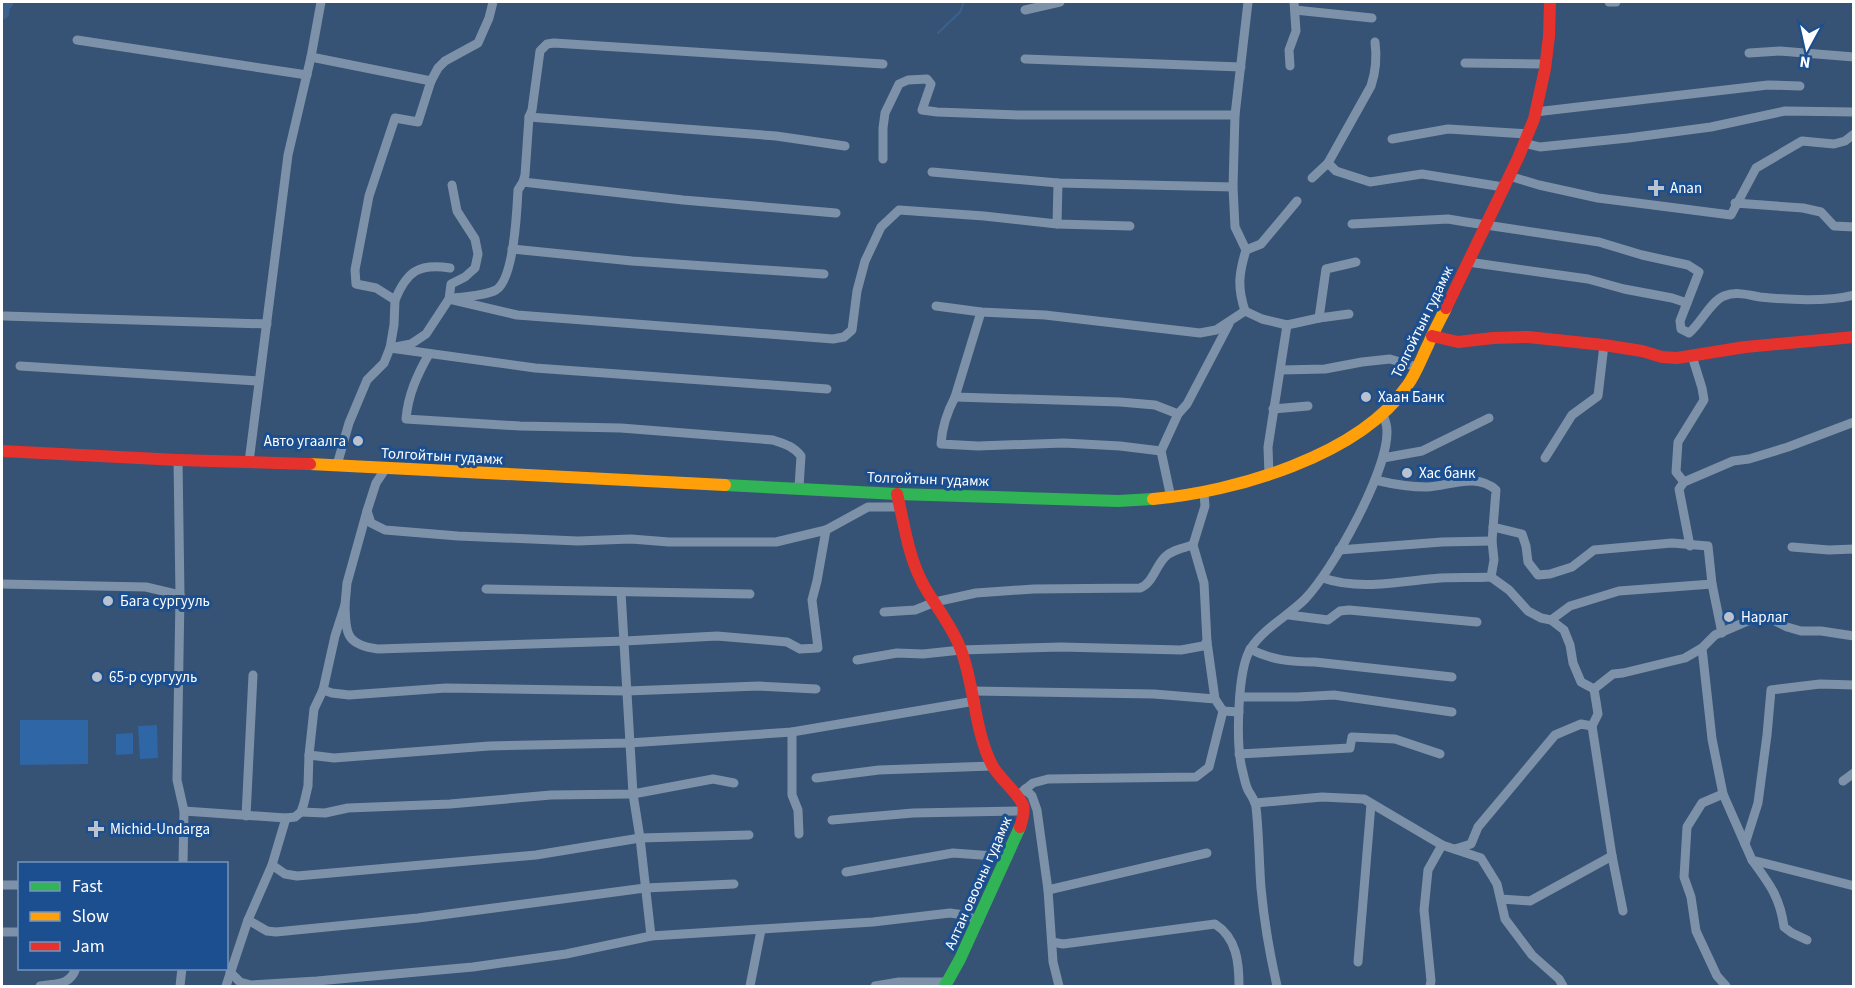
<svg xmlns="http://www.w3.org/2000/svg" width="1855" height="988" font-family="'Source Sans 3',sans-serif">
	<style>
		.green { fill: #2f66a5 }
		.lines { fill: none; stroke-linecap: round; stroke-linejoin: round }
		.stream { stroke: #3b618d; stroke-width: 2 }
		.river { stroke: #3b618d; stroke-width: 15 }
		.street { stroke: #7d92a8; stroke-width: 9 }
		.fast { stroke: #30b455; stroke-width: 12 }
		.slow { stroke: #ff9f0a; stroke-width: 12 }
		.jam { stroke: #e5322d; stroke-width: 12 }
		.poi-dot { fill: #b9c2ce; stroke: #1b4f8f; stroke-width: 2 }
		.labels { text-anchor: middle; stroke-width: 6; stroke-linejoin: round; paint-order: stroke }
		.poi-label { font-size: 15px; fill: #fff; stroke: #1b4f8f; text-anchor: start }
		.street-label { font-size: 15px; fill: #fff; stroke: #1b4f8f }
	</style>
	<rect width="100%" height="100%" fill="#365274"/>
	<g class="green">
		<polygon points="20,720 88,720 88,764 20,765"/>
		<polygon points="157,725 158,758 140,759 138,726"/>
		<polygon points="133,733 133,754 116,755 116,734"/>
	</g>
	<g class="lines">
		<polyline class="stream" points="938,33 960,12 964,2"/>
		<polyline class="river" points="2,12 2,6 6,2"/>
		<g class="street">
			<polyline points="493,2 489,18 478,43 445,61 438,68 431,81 418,122 395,118 369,196 355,270 356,284 376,288 395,300 394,325 390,348 535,368 827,389"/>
			<path d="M1248,2L1235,115L1233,187L1235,227L1246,250C1239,273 1237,287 1245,311L1262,319L1287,325L1268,447L1269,475"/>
			<polyline points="1609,2 1616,2"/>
			<polyline points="1025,10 1060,2"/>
			<polyline points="1295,10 1372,18"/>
			<polyline points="77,40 307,75"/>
			<polyline points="1749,53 1780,51 1854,57"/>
			<polyline points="311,57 431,81"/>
			<polyline points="1025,59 1241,67"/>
			<polyline points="1465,63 1546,64"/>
			<polyline points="1290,66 1289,50 1296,31 1294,2"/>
			<polyline points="1535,112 1768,85 1800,86"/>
			<polyline points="529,117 776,136 845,146"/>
			<polyline points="1392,139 1448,129 1528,134"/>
			<polyline points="1524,143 1540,147 1628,138 1711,127 1785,111 1854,112"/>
			<polyline points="883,159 883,128 885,113 899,84 908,80 927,79 931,84 922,110 937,112 1018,115 1235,115"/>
			<polyline points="1328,163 1336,171 1370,182 1422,174 1503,187"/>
			<polyline points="932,172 1058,183 1233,187"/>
			<polyline points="1509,176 1539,185 1598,198 1731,215 1756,168 1802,141 1834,144 1845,141 1854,134"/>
			<path d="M1312,178L1328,163L1371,86C1376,71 1377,57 1375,42"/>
			<polyline points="523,182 683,200 836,213"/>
			<polyline points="1735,203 1803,208 1821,212 1834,226 1854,227"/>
			<polyline points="1057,224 1058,183"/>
			<path d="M1352,224L1448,219L1466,222L1599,242L1642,255L1688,265L1699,272L1680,321L1681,329L1689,333C1701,323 1711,301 1724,296C1736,291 1748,295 1760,297C1789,300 1826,302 1854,295"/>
			<polyline points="512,249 632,261 824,274"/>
			<polyline points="1246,250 1261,244 1297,201"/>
			<polyline points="1468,262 1588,279 1624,289 1672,298 1687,303"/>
			<path d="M454,298C467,296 485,296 496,290C514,279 517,210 518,190L523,182L525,175L529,117L532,110L540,51L547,44L554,43L883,64"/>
			<polyline points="449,299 517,315 833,339 844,337 852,330 857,291 865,261 881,227 899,210 984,216 1057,224 1130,226"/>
			<path d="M395,300C407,271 419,263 450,268"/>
			<polyline points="936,306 981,312 1045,315 1200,333 1216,330 1245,311"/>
			<path d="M981,312L955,397C947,412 942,428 941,444L978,446L1064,443L1120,446L1161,451"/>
			<polyline points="4,316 267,324"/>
			<polyline points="1319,318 1349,314"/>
			<polyline points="1287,325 1319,318 1326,269 1356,262"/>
			<path d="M429,354C417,375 408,395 406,419L520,426L621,428L773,440C785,444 793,446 801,456L799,487"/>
			<polyline points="20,366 258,381"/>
			<polyline points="1281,370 1325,369 1362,362 1390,359 1417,367"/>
			<polyline points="955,397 1120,402 1155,405 1178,414"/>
			<polyline points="1273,409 1308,406"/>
			<polyline points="1383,458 1422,451 1489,418"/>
			<polyline points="1545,458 1572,415 1598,396 1604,345"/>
			<polyline points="178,460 180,595 177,780 184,811 183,864"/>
			<polyline points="249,462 288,155 311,57 321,2"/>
			<polyline points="337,465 349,423 367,380 384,363 390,348 411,344 426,334 449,299 451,284 465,277 475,268 478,254 475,239 457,211 452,185"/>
			<path d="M1375,480C1392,484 1409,487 1427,487C1449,486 1477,472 1496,490L1492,541L1494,560L1491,577L1509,590L1528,611L1541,618L1551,620L1564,630L1570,645L1573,663L1581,682L1594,689"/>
			<polyline points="1684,482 1676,472 1678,442 1704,400 1702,388 1692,356"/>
			<polyline points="1204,493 1205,506 1193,545 1204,583 1207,642 1215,699"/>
			<polyline points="1171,498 1161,451 1178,414 1187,404 1229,324"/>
			<polyline points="367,511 371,523 385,530 458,536 578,541 631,539 669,542 776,542 826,530"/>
			<polyline points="1493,527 1522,534 1526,546 1528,562 1538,575 1550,574 1572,567 1594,550 1672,543 1708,546 1712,584 1722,633"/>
			<polyline points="1690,546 1679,489 1684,482 1733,461 1749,459 1788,447 1854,422"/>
			<polyline points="1792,547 1829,550 1854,549"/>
			<polyline points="1339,550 1442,542 1492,541"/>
			<path d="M1323,578C1360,591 1402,581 1440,578C1457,577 1474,578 1491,577"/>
			<polyline points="2,584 146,587 180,595"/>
			<polyline points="486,589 750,594"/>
			<polyline points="621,592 633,794 640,838 651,936"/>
			<path d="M345,605C346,634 346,645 378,649L625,641L717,636L787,642L800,649L818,648L812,600L817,581L826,530L868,507H900"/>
			<path d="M884,612L915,610L935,602L976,593L1034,589L1140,588C1153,583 1155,567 1165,557C1172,550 1183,548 1193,545"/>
			<polyline points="1289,615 1328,620 1340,611 1349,610 1477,622"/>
			<polyline points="1551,620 1570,606 1619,591 1712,584"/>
			<polyline points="1702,648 1712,739 1723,794 1752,860 1854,886"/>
			<path d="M1250,649C1271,660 1291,662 1315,662L1452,677"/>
			<polyline points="857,660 897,653 923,654 961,650 1061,647 1181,650 1203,646 1207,642"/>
			<polyline points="323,690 332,693 349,695 446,688 627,691 759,686 816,689"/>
			<polyline points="973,691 1154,694 1215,699 1223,711"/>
			<polyline points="1240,697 1297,697 1334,695 1452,712"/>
			<polyline points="792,732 792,795 798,810 799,834"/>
			<polyline points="1239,754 1350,748 1352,737 1395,739 1440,754"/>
			<polyline points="309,755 334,758 489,746 629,743 792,732 975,701"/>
			<polyline points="816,778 879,770 992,766"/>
			<polyline points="1843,781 1854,773"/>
			<polyline points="1025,789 1032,796 1037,810 1048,890 1053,962 1059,986"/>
			<polyline points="1723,794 1702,803 1687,827 1684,877 1691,897 1696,931 1717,976 1726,986"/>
			<polyline points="1017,796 1033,783 1048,779 1196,777 1209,767 1223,711 1239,712"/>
			<polyline points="1255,803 1322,797 1364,799 1442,845 1481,858 1497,884 1505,919 1532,955 1559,979 1563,986"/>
			<polyline points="184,811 286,818 272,865 248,920 226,986"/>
			<polyline points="301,812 325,813 348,808 450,804 551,795 633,794 713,779 734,783"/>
			<polyline points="246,816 253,675"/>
			<polyline points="286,818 295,817 301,812 304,803 308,786 309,755 314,709 323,690 335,636 345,605 347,583 367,511 376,483 386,468"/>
			<polyline points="832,820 913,813 1024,811"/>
			<polyline points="1745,844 1758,803 1767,735 1771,690 1820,684 1854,685"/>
			<polyline points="1455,849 1471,844 1478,827 1555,735 1581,724 1592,726"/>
			<path d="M1752,860C1769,883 1780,897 1784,927L1792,933L1807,940"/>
			<polyline points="272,865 285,874 297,876 536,855 640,838 749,835"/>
			<polyline points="846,872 953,853 1008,857"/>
			<polyline points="2,885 20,885"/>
			<polyline points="1048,890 1207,853"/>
			<polyline points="1501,899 1530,901 1612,856"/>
			<polyline points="1623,911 1612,856 1592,726 1598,714 1594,689 1613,674 1623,673 1685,658 1702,648 1715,635 1750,620 1762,619 1773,620 1787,627 1801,631 1821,631 1854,636"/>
			<polyline points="248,920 267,931 276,932 418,918 645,888 734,884"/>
			<polyline points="2,932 20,932"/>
			<path d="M1052,942L1063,944L1215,924C1237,938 1239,963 1239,986"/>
			<polyline points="1358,962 1371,804"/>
			<polyline points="230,972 240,982 251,985 317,981 473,967 566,954 651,936 873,922 950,913 964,915 979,921"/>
			<path d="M40,986C56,983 70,986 76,968"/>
			<polyline points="180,986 182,968"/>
			<polyline points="750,986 761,930"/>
			<polyline points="875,986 899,982 946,982"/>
			<path d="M1277,986C1270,955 1264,921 1261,888C1259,861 1259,834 1256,807C1255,800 1251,796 1248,790C1245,784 1244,776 1242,769C1236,744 1237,669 1251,648C1264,628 1288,616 1305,599C1333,570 1388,471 1387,431C1387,424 1385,419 1382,413"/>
			<polyline points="1430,986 1431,981 1424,910 1428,870 1442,845"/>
		</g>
		<g class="fast">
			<polyline points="725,485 897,494 1118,501 1153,499"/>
			<polyline points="945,986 960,959 1020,827"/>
		</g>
		<g class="slow">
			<polyline points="310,464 725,485"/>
			<path d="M1153,499C1234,492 1359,456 1407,386C1416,374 1421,359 1428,345C1433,333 1440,320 1446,308"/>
		</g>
		<g class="jam">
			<polyline points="1446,308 1518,158 1534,119 1545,69 1549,36 1550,2"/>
			<polyline points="1432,336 1458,342 1493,338 1528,337 1604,345 1642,351 1662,357 1677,358 1745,347 1854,337"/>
			<polyline points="2,451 178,460 310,464"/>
			<path d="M897,494C904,523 908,555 922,582C934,605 952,625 961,650C975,687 974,730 992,765C998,777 1018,793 1023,805C1025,811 1022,821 1020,827"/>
		</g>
	</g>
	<g class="poi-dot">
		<path d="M1653 179h6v6h6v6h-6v6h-6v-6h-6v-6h6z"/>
		<circle cx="1366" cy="397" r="6"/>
		<circle cx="358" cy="441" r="6"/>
		<circle cx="1407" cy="473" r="6"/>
		<circle cx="108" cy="601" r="6"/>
		<circle cx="1729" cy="617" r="6"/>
		<circle cx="97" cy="677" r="6"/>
		<path d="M93 820h6v6h6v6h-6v6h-6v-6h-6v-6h6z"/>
	</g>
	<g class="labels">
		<g class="poi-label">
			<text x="1670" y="193">Anan</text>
			<text x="1378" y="402">Хаан Банк</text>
			<text x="346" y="446" text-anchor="end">Авто угаалга</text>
			<text x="1419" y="478">Хас банк</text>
			<text x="120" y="606">Бага сургууль</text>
			<text x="1741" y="622">Нарлаг</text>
			<text x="109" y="682">65-р сургууль</text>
			<text x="110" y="834">Michid-Undarga</text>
		</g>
		<g class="street-label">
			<text transform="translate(1422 322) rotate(-64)" y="5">Толгойтын гудамж</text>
			<text transform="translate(442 456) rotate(3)" y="5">Толгойтын гудамж</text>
			<text transform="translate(928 479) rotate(2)" y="5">Толгойтын гудамж</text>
			<text transform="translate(978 883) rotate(-66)" y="5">Алтан овооны гудамж</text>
		</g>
	</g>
	<rect width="1855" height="988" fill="none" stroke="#ffffff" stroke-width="6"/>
	<rect x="18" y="862" width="210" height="108" fill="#1b4f8f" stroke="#7695bc" stroke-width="1.5"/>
	<rect x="30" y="882" width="30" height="9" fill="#30b455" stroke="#7695bc" stroke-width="1.5"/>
	<text x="72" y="892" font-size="18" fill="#ffffff">Fast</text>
	<rect x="30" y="912" width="30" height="9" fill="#ff9f0a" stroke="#7695bc" stroke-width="1.5"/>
	<text x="72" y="922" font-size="18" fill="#ffffff">Slow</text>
	<rect x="30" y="942" width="30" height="9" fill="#e5322d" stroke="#7695bc" stroke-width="1.5"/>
	<text x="72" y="952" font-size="18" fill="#ffffff">Jam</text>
	<g transform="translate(1807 48) rotate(188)" stroke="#1b4f8f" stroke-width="4.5" paint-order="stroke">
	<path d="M0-4.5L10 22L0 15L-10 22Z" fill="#ffffff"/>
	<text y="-9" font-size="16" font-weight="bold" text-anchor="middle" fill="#ffffff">N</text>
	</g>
</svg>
